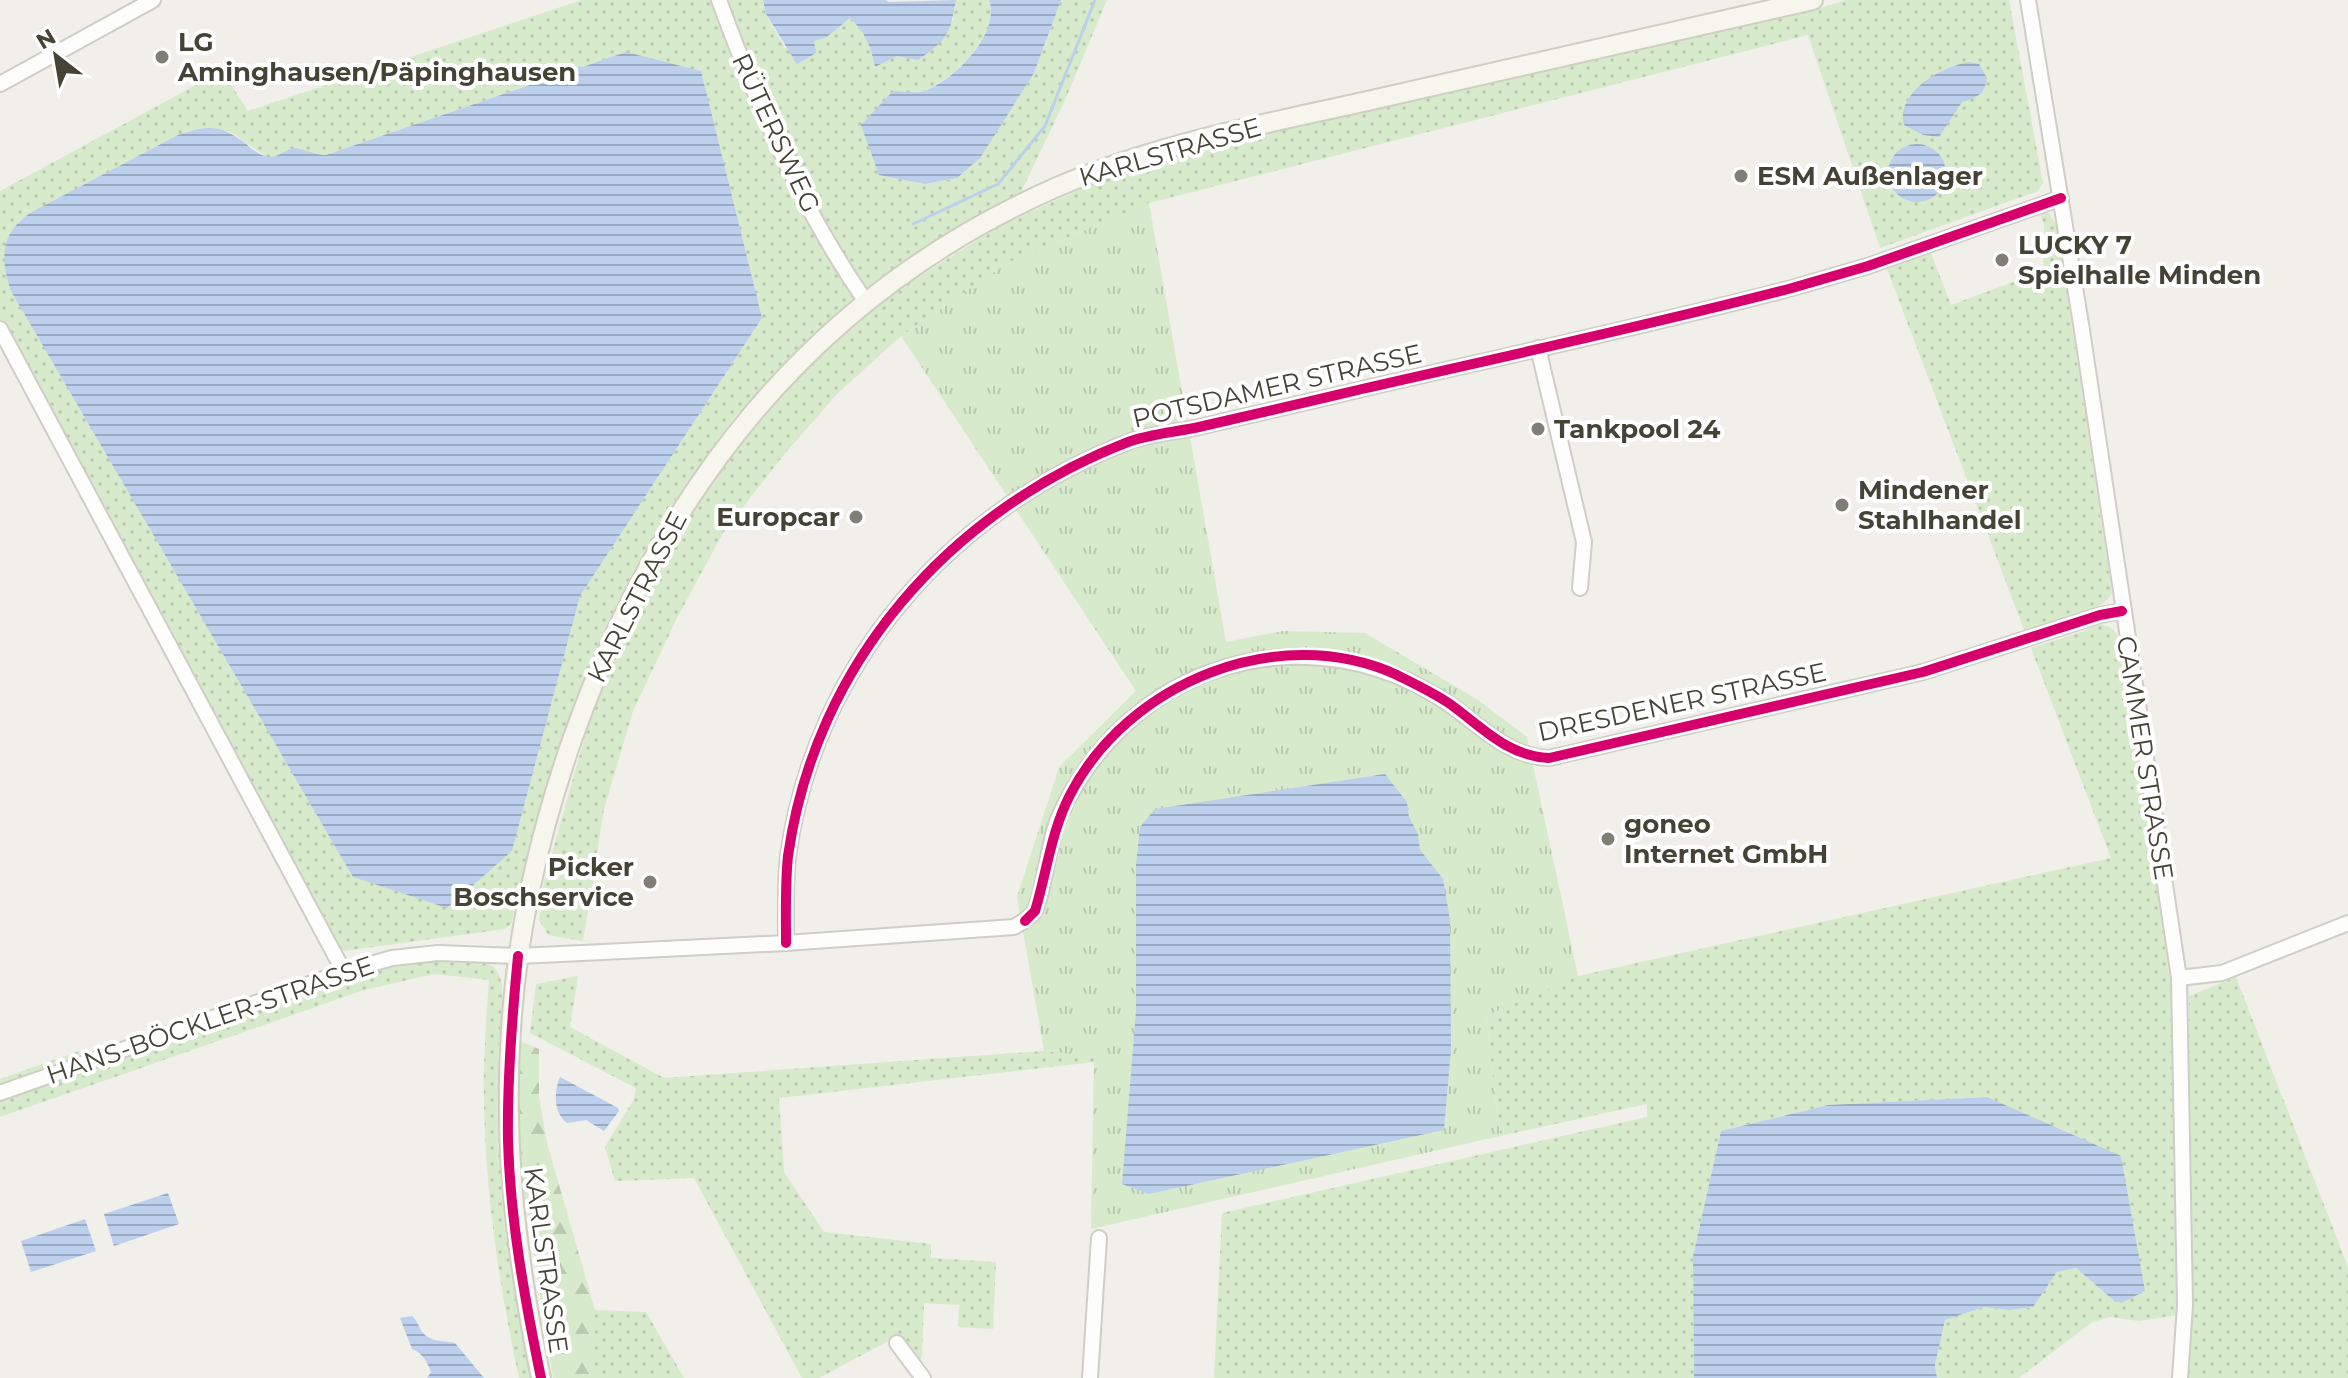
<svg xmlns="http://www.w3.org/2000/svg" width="2348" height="1378" font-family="Montserrat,sans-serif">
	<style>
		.grass { fill: url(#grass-dots); fill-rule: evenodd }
		.forest { fill: url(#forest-firs) }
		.park { fill: url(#park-tufts) }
		.water { fill: url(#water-rules) }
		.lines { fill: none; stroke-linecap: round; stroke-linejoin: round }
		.stream { stroke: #bccfec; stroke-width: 3 }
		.street-casing { stroke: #cecdc7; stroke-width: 18 }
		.secondary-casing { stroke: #cecec1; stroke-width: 22 }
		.street { stroke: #fdfdfc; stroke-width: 14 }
		.secondary { stroke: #f6f6ef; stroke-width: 18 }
		.cycleway-casing { stroke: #fff; stroke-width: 15 }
		.cycleway { stroke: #d6006c; stroke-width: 10 }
		.poi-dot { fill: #817f75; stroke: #fff; stroke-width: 3 }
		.labels { text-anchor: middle; stroke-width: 8; stroke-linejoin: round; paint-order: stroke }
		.poi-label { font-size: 26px; font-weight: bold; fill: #454336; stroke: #fff; text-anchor: start }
		.street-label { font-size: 26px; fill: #454336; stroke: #fff }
	</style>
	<defs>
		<pattern id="grass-dots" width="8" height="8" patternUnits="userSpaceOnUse" patternTransform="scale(2)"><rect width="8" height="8" fill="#d7eacb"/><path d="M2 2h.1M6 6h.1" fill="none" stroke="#bacaaf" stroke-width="1.8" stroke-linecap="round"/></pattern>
		<pattern id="forest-firs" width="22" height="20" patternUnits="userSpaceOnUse" patternTransform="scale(2)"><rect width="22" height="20" fill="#d7eacb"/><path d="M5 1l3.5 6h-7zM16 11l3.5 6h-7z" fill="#bacaaf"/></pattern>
		<pattern id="park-tufts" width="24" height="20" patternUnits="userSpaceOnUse" patternTransform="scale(2)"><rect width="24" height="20" fill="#d7eacb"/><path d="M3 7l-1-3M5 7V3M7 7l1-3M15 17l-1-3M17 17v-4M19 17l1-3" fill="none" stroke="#bacaaf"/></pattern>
		<pattern id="water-rules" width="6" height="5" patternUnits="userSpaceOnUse" patternTransform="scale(2)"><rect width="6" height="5" fill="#bccfec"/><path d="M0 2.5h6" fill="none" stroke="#9baac0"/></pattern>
	</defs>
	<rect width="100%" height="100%" fill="#f0efea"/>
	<g class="grass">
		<path d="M582,0H763L766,15L785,48L827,37L850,18C865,32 871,46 876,66L897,56L953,20L956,0H989C1001,34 954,80 924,91C916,94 902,91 893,92L879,174L925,184L957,178L1034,73L1061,0H1107L1065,100L1020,194L948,234L876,282L805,344L733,419L676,499L628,583L596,653L555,766L511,924L505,929L343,951L337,948L0,319V191L222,71L248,111ZM626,52L762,318L580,596L512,851L18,221L178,135L229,131L267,157H277L300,148L312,155H326Z"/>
		<polygon points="1846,0 2009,0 2043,183 2038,191 1880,248 1808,35 1149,203 1009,262 901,336 837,394 782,457 723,533 677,618 633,711 604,809 583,941 548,935 539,920 544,882 594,704 657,564 742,438 828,346 893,293 1000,226 1116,173 1217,143 1805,13"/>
		<path d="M2038,209L2049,213L2057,226L2112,593C2101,615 2049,624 2025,632L1885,264L1929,248L1951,305L2043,271L2044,224Z"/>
		<path d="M2097,624C2118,625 2119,639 2124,657L2174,1010L2177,1315L2139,1321L2110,1317L2092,1322L2019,1378H1937L1935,1365L1945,1320L1984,1307L2010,1310L2033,1307L2057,1272L2076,1268L2112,1299L1987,1097L1828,1105L1721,1131L1693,1256L1694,1378H1214L1222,1213L1647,1117V1104L1500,1136L1486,1016L1578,976L2111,858L2031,648L2084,631Z"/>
		<path d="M432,959C450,959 485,954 497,971C508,985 498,1040 498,1061C500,1134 502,1209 513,1282C518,1314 525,1346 532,1378H519C497,1277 482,1170 484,1066C485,1037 487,1009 489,980L434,974L364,990L0,1117V1098L363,972Z"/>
		<polygon points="578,976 570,1027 664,1078 1044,1051 1094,1055 1094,1062 779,1098 784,1172 824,1232 931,1244 931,1258 996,1262 993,1329 958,1327 959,1305 924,1303 922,1355 918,1372 892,1339 819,1378 802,1378 694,1178 615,1181 605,1147 634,1099 636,1088 530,1033 536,984"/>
		<polygon points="2236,977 2348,1267 2348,1378 2186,1378 2190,1319 2189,996"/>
		<polygon points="79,1051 80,1054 0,1085 0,1079"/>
		<polygon points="595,1310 646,1312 684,1378 595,1378"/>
	</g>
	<polygon class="forest" points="520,1041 539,1049 539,1096 547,1143 595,1310 595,1378 553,1378 524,1191 518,1119"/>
	<polygon class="park" points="1149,203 1226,642 1283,631 1365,633 1478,700 1527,737 1578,976 1486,1016 1500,1136 1091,1229 1094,1056 1044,1051 1017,897 1059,767 1136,691 901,336 1009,262"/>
	<g class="water">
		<path d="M763,0H885L889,2L956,0C950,35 947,40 918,60L897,56L875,67C871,46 865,32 850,18L827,37L814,41L816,53L797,64L766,14Z"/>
		<path d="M989,0H1061L1034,73L980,158L957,178L925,184L879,175L861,125L893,91C902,91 916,94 925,91C954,80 1001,34 989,0Z"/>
		<path d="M626,52L701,71L762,318L580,596L512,851L447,908L353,877L11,291C0,258 0,234 30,213L178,135C207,125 219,124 244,142C250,147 257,154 265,156C278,160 284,149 295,148C302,148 314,155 326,155Z"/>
		<path d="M1969,62L1979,64L1987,78C1984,95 1978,97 1962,102L1939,137L1923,135L1904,125C1896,92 1941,67 1969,62Z"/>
		<circle cx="1917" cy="173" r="29"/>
		<polygon points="1385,774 1407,802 1409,817 1418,834 1420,850 1443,879 1450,920 1451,1049 1444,1130 1149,1194 1122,1184 1136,1011 1136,865 1140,827 1155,809"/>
		<path d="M560,1077L618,1108L619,1111L604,1131L586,1120L567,1123C553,1112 554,1092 560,1077Z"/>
		<polygon points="1987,1097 2121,1156 2145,1291 2121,1303 2112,1299 2076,1268 2057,1272 2033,1307 2010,1310 1984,1307 1945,1320 1935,1365 1937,1378 1694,1378 1693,1256 1721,1131 1828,1105"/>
		<polygon points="168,1193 179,1224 114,1246 104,1214"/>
		<polygon points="85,1219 96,1251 31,1272 21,1241"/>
		<path d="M412,1316C418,1321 418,1327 423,1333C431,1342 444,1341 455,1343L484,1378H427L431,1372C427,1362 423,1353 412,1349L400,1318Z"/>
	</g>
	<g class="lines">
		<polyline class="stream" points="913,224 998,184 1045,126 1095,0"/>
		<defs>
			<g id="street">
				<path d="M719,0C759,109 800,206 866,302"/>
				<polyline points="2028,0 2081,324 2179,978 2185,1305 2180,1378"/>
				<polyline points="0,84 153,0"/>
				<polyline points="0,329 344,972"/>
				<polyline points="1538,348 1584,542 1580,588"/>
				<path d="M786,943C786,914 785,885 788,856C815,664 949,511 1128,442C1149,434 1176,432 1199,427C1254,414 1308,402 1362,389C1506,356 1650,325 1792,288L1868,266L2061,198"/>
				<polyline points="2179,978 2222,973 2348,923"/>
				<path d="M0,1093L346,971L392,958L438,953L518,956L603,952L786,943L1014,927C1021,923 1028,919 1033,913C1044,898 1048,842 1058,819C1079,772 1111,732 1153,702C1241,640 1361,643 1449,704C1482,727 1507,756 1549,758L1923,672L2100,615L2122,611"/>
				<polyline points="897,1343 923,1378"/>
				<polyline points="1090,1378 1099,1238"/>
			</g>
			<path id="secondary" d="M541,1378C517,1262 503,1147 511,1029C517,931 540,832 572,740C660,491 811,295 1057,187C1161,142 1275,122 1385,97C1528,65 1671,33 1813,0"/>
		</defs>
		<use href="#street" class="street-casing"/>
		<use href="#secondary" class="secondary-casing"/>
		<use href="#street" class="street"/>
		<use href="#secondary" class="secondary"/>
		<defs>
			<g id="cycleway">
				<path d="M1025,921L1035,911C1047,871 1051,832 1070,795C1128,682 1279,621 1397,675C1415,684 1434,693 1450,704C1482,727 1507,756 1549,758L1923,672L2100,615L2122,611"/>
				<path d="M786,943C786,914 785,885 788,856C815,664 949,511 1128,442C1149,434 1176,432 1199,427C1254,414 1308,402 1362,389C1506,356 1650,325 1792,288L1868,266L2061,198"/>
				<path d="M518,956C512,1017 507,1078 508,1140C510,1220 525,1300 541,1378"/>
			</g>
		</defs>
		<use href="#cycleway" class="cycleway-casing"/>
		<use href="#cycleway" class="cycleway"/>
	</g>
	<g class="poi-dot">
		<circle cx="162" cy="57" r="8"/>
		<circle cx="1741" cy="176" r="8"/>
		<circle cx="2002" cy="260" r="8"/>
		<circle cx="1538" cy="429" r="8"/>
		<circle cx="1842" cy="505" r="8"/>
		<circle cx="856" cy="517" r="8"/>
		<circle cx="1608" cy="839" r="8"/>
		<circle cx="650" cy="882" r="8"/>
	</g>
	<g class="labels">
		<g class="poi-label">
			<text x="178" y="51">LG<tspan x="178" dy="30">Aminghausen/Päpinghausen</tspan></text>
			<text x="1757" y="185">ESM Außenlager</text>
			<text x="2018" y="254">LUCKY 7<tspan x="2018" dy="30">Spielhalle Minden</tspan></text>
			<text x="1554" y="438">Tankpool 24</text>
			<text x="1858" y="499">Mindener<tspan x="1858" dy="30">Stahlhandel</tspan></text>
			<text x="840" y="526" text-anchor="end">Europcar</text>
			<text x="1624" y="833">goneo<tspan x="1624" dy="30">Internet GmbH</tspan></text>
			<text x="634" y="876" text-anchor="end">Picker<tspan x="634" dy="30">Boschservice</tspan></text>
		</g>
		<g class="street-label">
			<text transform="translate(776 133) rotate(65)" y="9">RÜTERSWEG</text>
			<text transform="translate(1170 152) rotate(-16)" y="9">KARLSTRASSE</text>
			<text transform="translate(1277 386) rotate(-13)" y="9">POTSDAMER STRASSE</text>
			<text transform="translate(637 597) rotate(-63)" y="9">KARLSTRASSE</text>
			<text transform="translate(1682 702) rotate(-12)" y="9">DRESDENER STRASSE</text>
			<text transform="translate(2145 758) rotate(81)" y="9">CAMMER STRASSE</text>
			<text transform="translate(210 1020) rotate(-19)" y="9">HANS-BÖCKLER-STRASSE</text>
			<text transform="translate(546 1260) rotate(82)" y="9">KARLSTRASSE</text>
		</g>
	</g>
	<g transform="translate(56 56) rotate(329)" stroke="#ffffff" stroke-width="6" paint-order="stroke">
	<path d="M0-6L14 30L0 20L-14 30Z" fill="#454336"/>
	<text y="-12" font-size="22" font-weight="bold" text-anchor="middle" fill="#454336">N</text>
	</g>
</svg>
